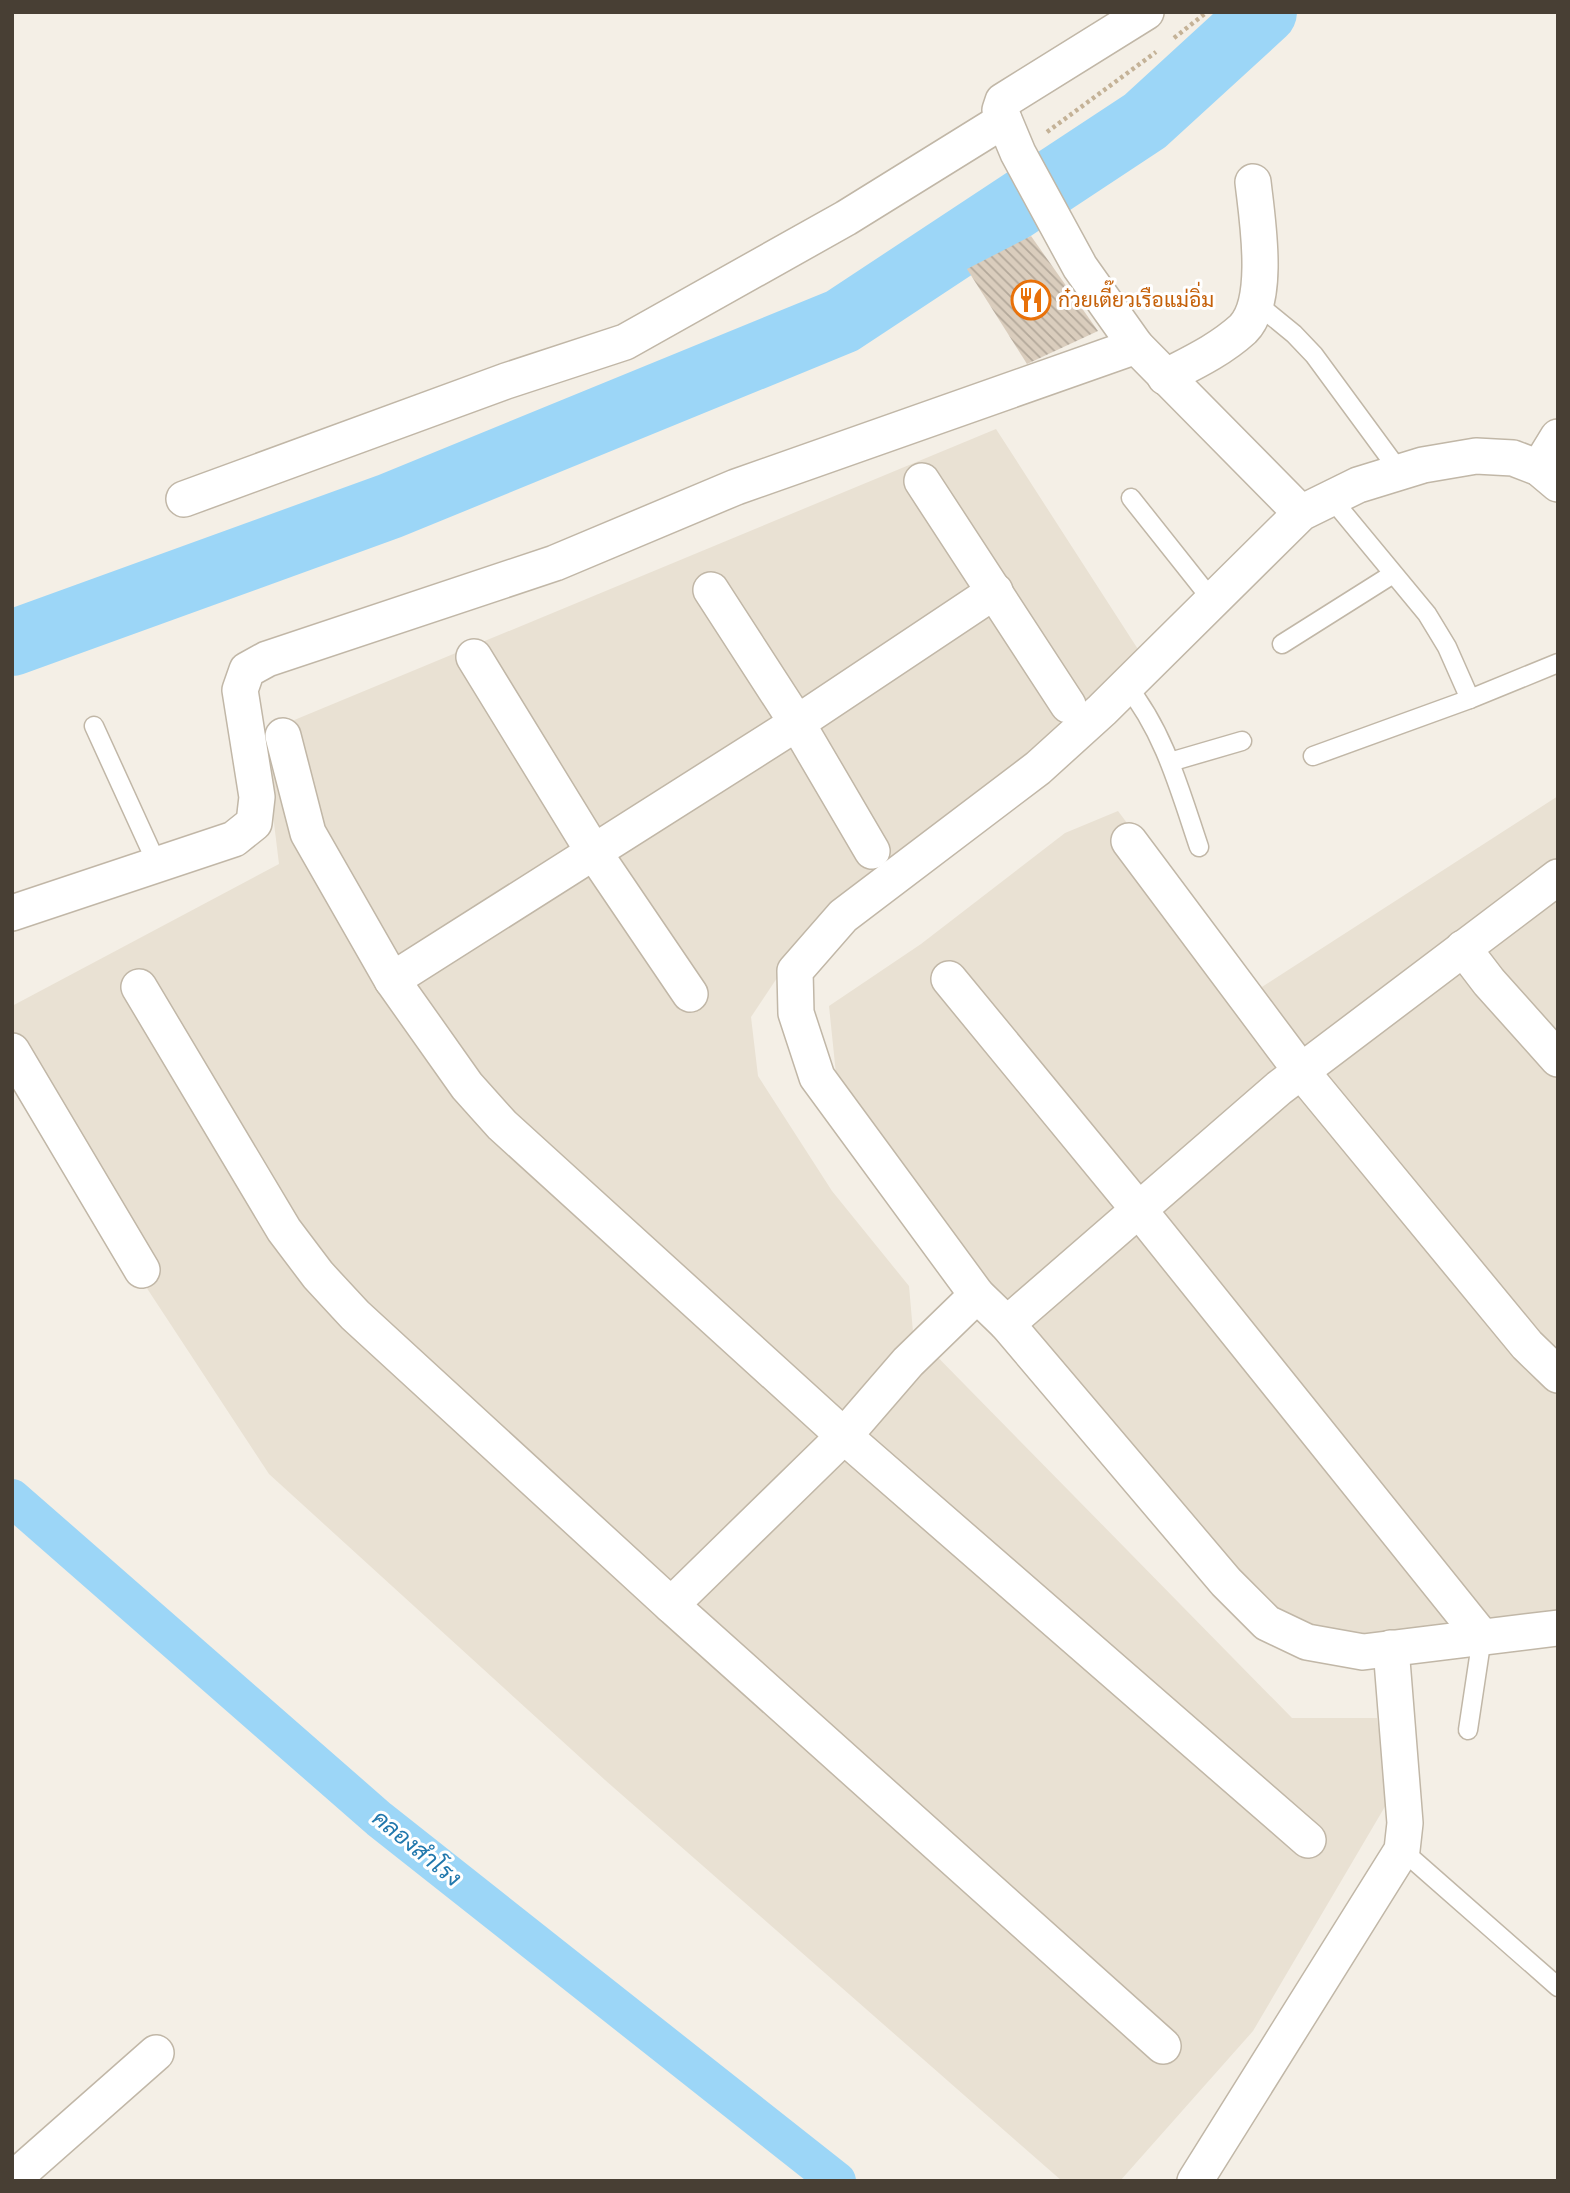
<svg xmlns="http://www.w3.org/2000/svg" width="1570" height="2193" font-family="'Fira Sans Condensed',Sarabun,sans-serif">
	<style>
		.residential { fill: #e9e1d3 }
		.lines { fill: none; stroke-linecap: round; stroke-linejoin: round }
		.canal { stroke: #9cd6f7; stroke-width: 38 }
		.river { stroke: #9cd6f7; stroke-width: 66 }
		.building { fill: url(#building-back-hatch) }
		.lane-casing { stroke: #c1b7a7; stroke-width: 21 }
		.street-casing { stroke: #c1b7a7; stroke-width: 38 }
		.path { stroke: #c4b297; stroke-width: 4.5; stroke-dasharray: 3.5 3.5; stroke-linecap: butt }
		.lane { stroke: #fff; stroke-width: 18 }
		.street { stroke: #fff; stroke-width: 35 }
		.labels { text-anchor: middle; stroke-width: 6; stroke-linejoin: round; paint-order: stroke }
		.food-label { font-size: 21px; fill: #c56008; stroke: #fff; text-anchor: start }
		.water-label { font-size: 23px; font-style: italic; fill: #2178ad; stroke: #fff }
	</style>
	<defs>
		<pattern id="building-back-hatch" width="6" height="6" patternUnits="userSpaceOnUse" patternTransform="scale(1.75)"><rect width="6" height="6" fill="#dacdbd"/><path d="M-1 5l2 2M0 0l6 6M5-1l2 2" fill="none" stroke="#b3a89a"/></pattern>
	</defs>
	<rect width="100%" height="100%" fill="#f4efe6"/>
	<g class="residential">
		<polygon points="996,429 1143,657 787,963 751,1017 758,1076 832,1191 909,1286 913,1332 1292,1718 1377,1718 1390,1798 1253,2031 1120,2181 1062,2181 605,1780 269,1474 85,1194 12,1043 12,1006 279,864 263,733"/>
		<polygon points="1558,796 1558,1630 1463,1638 1286,1633 1056,1385 836,1074 829,1006 921,944 1065,833 1118,811 1254,992"/>
	</g>
	<g class="lines">
		<polyline class="canal" points="12,1498 379,1819 837,2181"/>
		<polyline class="river" points="12,643 390,506 842,321 1145,121 1264,12"/>
	</g>
	<polygon class="building" points="1031,236 1098,331 1027,364 967,269"/>
	<g class="lines">
		<defs>
			<g id="lane">
				<polyline points="1256,303 1294,334 1314,355 1400,472"/>
				<polyline points="1131,498 1212,600"/>
				<polyline points="1331,498 1427,614 1447,647 1470,699"/>
				<polyline points="1282,644 1393,574"/>
				<path d="M1126,685C1164,731 1180,791 1199,847"/>
				<polyline points="94,726 157,864"/>
				<polyline points="1313,756 1470,699 1558,663"/>
				<polyline points="1170,762 1242,741"/>
				<polyline points="1468,1730 1482,1637"/>
				<polyline points="1402,1850 1558,1987"/>
			</g>
			<g id="street">
				<polyline points="1146,12 1003,101 1000,110 1018,153 1080,267 1136,346 1301,513"/>
				<path d="M1165,377C1192,363 1220,350 1243,329C1271,301 1257,218 1253,182"/>
				<polyline points="1539,468 1558,437"/>
				<polyline points="922,481 1068,705"/>
				<polyline points="1558,484 1539,468 1513,458 1476,456 1423,465 1358,485 1301,513 1102,710 1038,768 843,916 795,971 796,1013 817,1077 977,1295 1007,1324 1226,1582 1267,1623 1307,1642 1363,1652 1558,1628"/>
				<polyline points="184,499 506,381 625,342 846,218 1004,120"/>
				<polyline points="711,590 797,723 872,851"/>
				<polyline points="995,591 797,723 392,980 467,1086 502,1125 844,1436 1308,1840"/>
				<polyline points="474,657 593,851 690,994"/>
				<polyline points="283,736 308,833 392,980"/>
				<polyline points="1129,841 1301,1071 1527,1345 1558,1375"/>
				<polyline points="12,913 234,839 254,823 257,797 240,690 247,670 267,659 555,563 736,487 1136,346"/>
				<polyline points="1463,948 1489,982 1558,1059"/>
				<polyline points="949,979 1139,1210 1482,1637"/>
				<polyline points="139,987 284,1230 318,1275 355,1315 671,1605 844,1436 908,1362 977,1295"/>
				<polyline points="12,1051 142,1270"/>
				<polyline points="1007,1324 1279,1088 1558,877"/>
				<polyline points="671,1605 1163,2046"/>
				<polyline points="12,2180 156,2053"/>
				<polyline points="1195,2181 1402,1850 1405,1823 1391,1648"/>
			</g>
		</defs>
		<use href="#lane" class="lane-casing"/>
		<use href="#street" class="street-casing"/>
		<g class="path">
			<polyline points="1174,38 1207,12"/>
			<polyline points="1047,132 1156,52"/>
		</g>
		<use href="#lane" class="lane"/>
		<use href="#street" class="street"/>
	</g>
	<defs>
		<symbol id="restaurant-ring" viewBox="-11 -11 22 22"><circle r="9.5" fill="#fff" stroke="#e8710a" stroke-width="1.5"/><path d="M-5-6h1v4h1v-4h1v4h1v-4h1v5L-1.5 .5V6h-2V.5L-5-1ZM5-6V6H3V1.5H1.5Q1.5-4 5-6Z" fill="#e8710a"/></symbol>
	</defs>
	<g fill-rule="evenodd">
		<use href="#restaurant-ring" x="1009" y="278" width="44" height="44"/>
	</g>
	<g class="labels">
		<g class="food-label">
			<text x="1058" y="307">ก๋วยเตี๊ยวเรือแม่อิ่ม</text>
		</g>
		<g class="water-label">
			<text transform="translate(417 1848) rotate(39)" y="8">คลองสำโรง</text>
		</g>
	</g>
	<rect width="1570" height="2193" fill="none" stroke="#483f34" stroke-width="28"/>
</svg>
